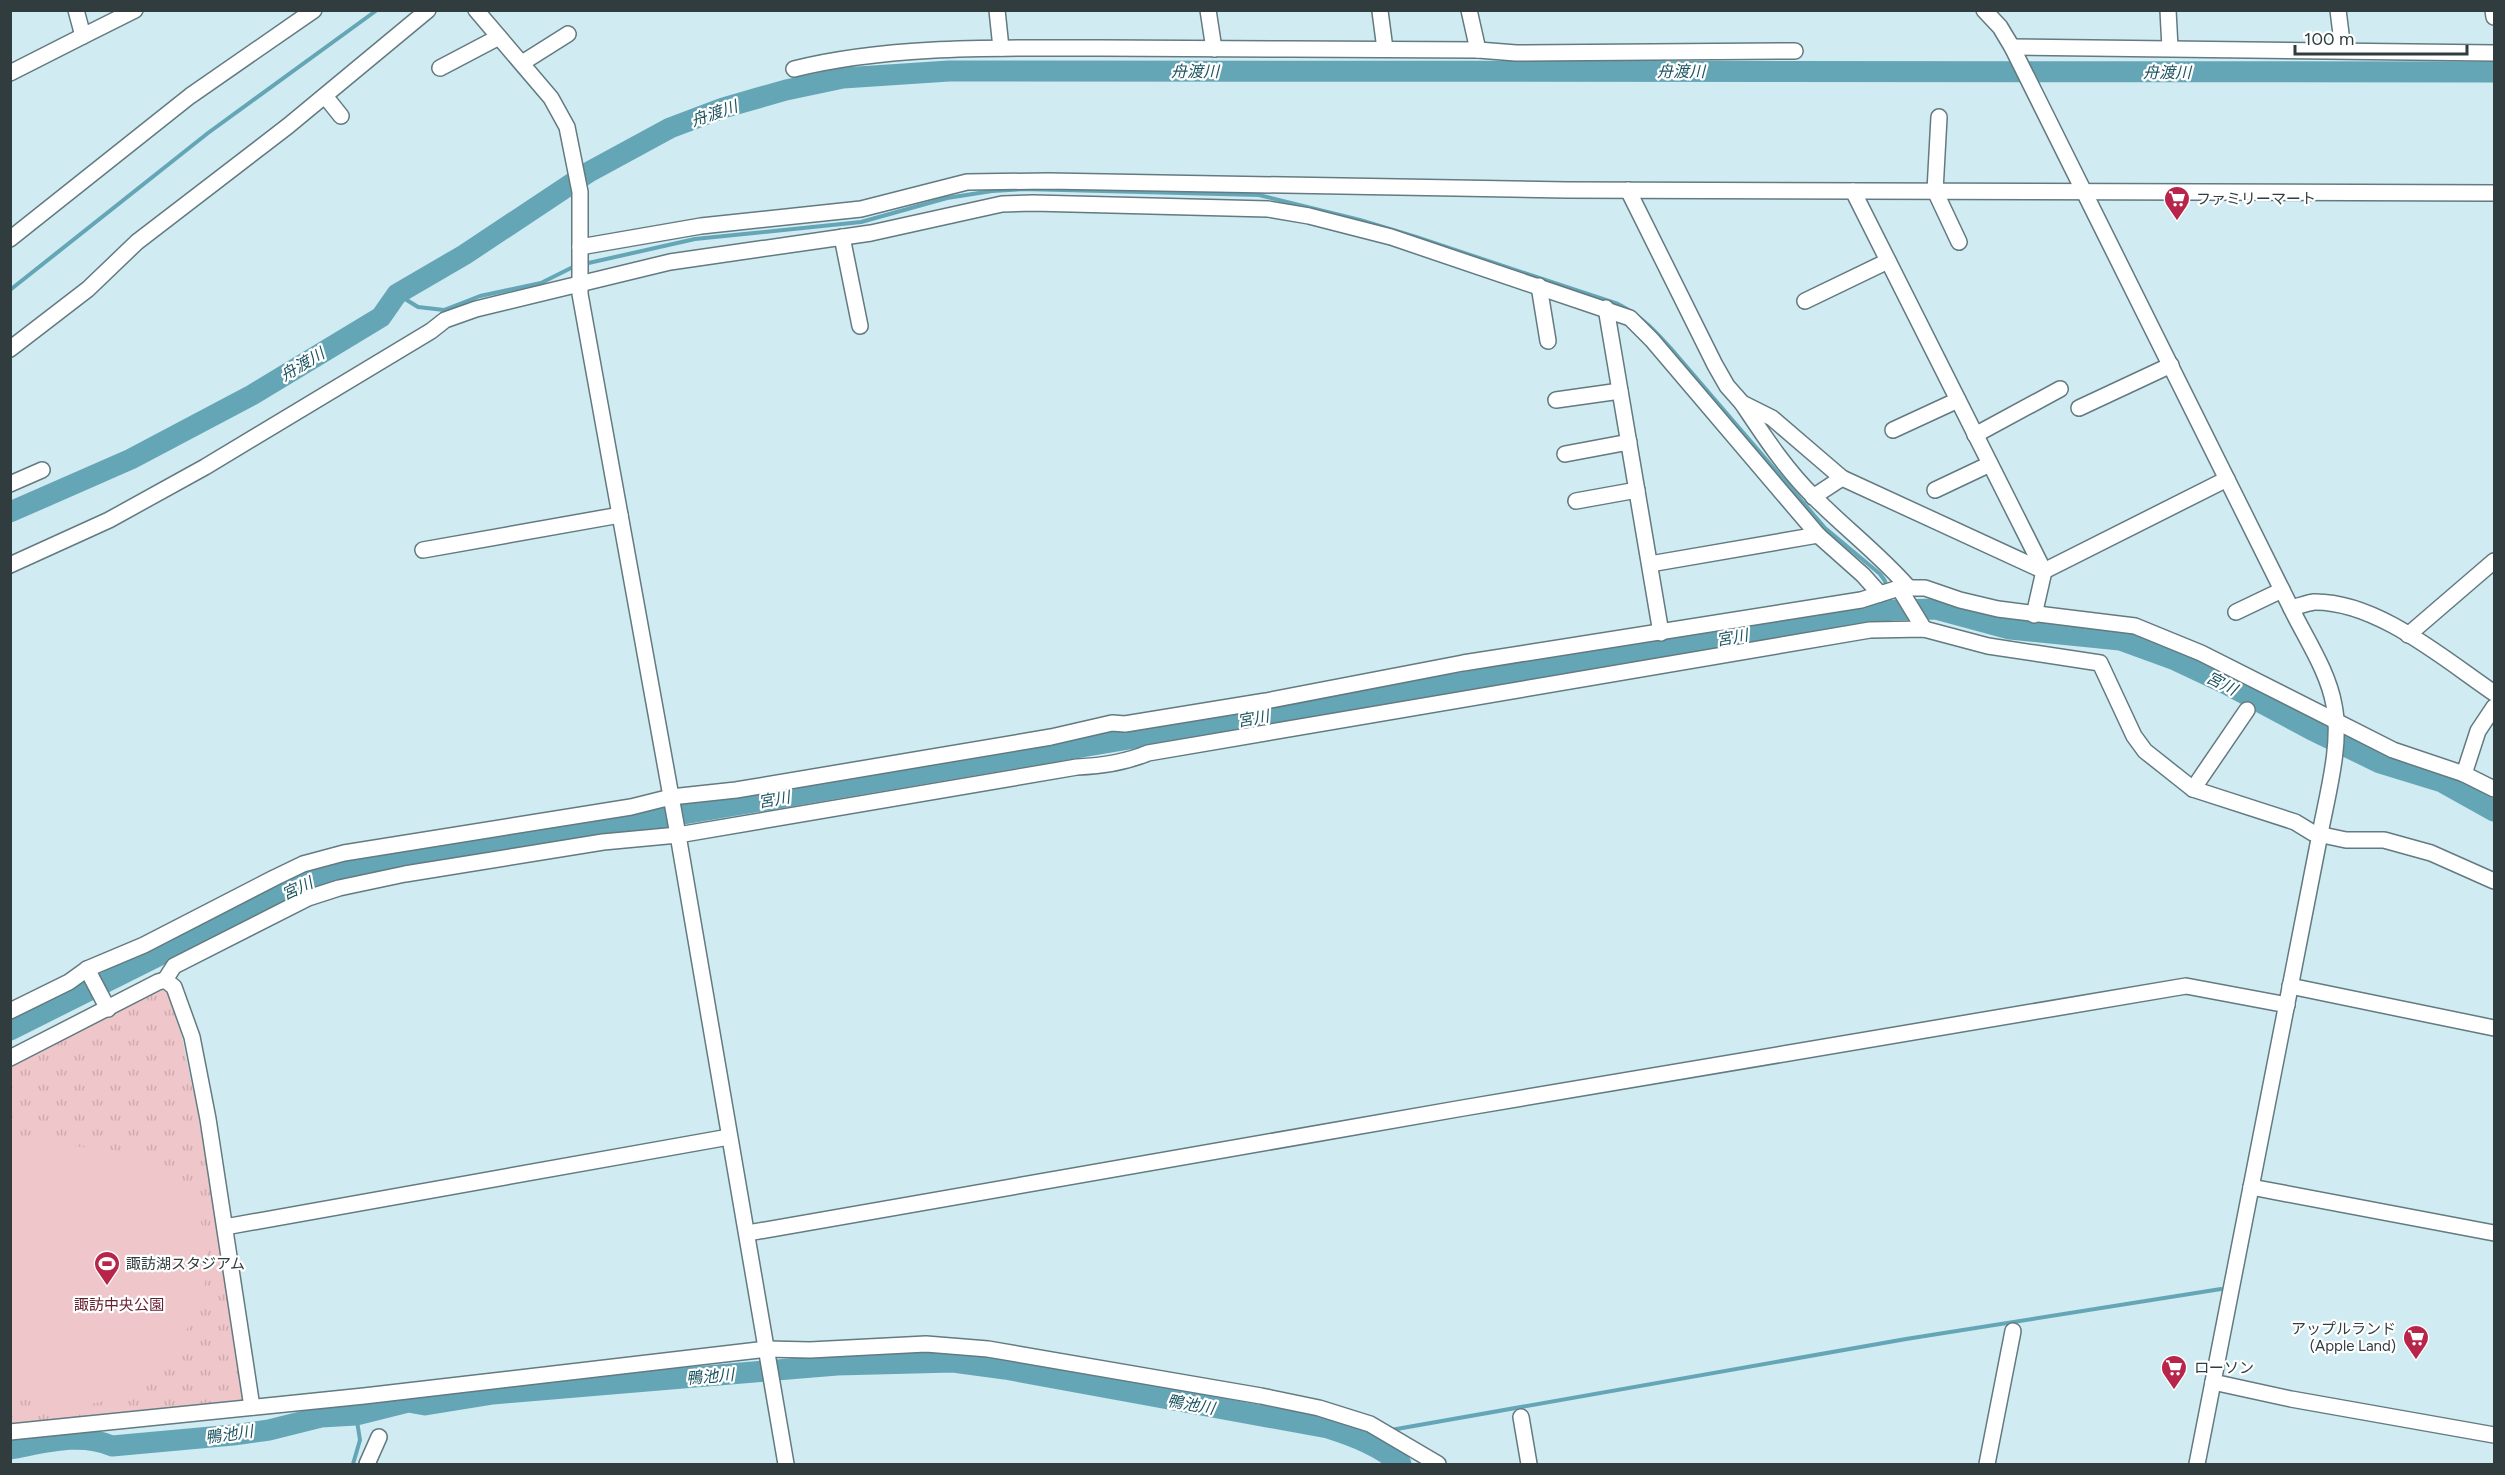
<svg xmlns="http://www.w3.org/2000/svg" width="2505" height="1475" font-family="Figtree,'Noto Sans JP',sans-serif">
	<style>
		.grass { fill: url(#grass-tufts) }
		.garden { fill: #efc6ca }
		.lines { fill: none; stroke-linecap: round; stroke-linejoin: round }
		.stream { stroke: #64a6b6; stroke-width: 4 }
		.river { stroke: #64a6b6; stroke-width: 21 }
		.minor-casing { stroke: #627a80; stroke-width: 18 }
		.minor { stroke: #fff; stroke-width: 15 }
		.labels { text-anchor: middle; stroke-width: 4.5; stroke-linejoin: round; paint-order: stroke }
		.poi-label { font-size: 15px; fill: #313c3f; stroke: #fff; text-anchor: start }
		.park-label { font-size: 15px; fill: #67212e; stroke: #fff }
		.water-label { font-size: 16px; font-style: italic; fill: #1c5460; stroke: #fff }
	</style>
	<defs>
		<pattern id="grass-tufts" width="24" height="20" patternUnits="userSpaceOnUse" patternTransform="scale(1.5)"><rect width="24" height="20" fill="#efc6ca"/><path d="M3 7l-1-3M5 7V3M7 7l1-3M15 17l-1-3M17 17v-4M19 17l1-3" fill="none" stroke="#cdabaf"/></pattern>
	</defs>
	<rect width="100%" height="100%" fill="#d0ebf2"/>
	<polygon class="grass" points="160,989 167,992 181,1033 198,1114 246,1398 241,1403 234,1405 11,1423 11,1066"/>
	<polygon class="garden" points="11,1140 123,1151 155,1159 177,1173 193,1199 204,1231 208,1266 201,1307 184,1334 155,1371 138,1382 101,1402 60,1409 11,1396"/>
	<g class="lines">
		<g class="stream">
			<path d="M584,264L695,239L861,222L947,198L992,191L1024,189L1259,195L1360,220L1416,237L1618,304C1642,316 1657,333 1674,352L1825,528L1880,574L1885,581L1887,589"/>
			<polyline points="10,290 208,133 377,10"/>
			<polyline points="397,294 418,307 444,310 480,296 541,283 577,265"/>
			<polyline points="1889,596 1893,610"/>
			<polyline points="1391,1430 1906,1339 2221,1289"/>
			<polyline points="1363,1439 1377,1433"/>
			<polyline points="353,1464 360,1440 356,1415"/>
		</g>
		<g class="river">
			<polyline points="10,512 131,459 252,395 381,317 397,294 464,255 589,172 670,128 723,108 786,90 843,78 949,71 2494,72"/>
			<polyline points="10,1030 310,880 340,872 1893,610 1936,609 2010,629 2120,640 2175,660 2226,684 2312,730 2380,763 2442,782 2494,811"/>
			<path d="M10,1449C44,1443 80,1432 112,1446L233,1435L269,1430L321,1417L356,1415L408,1402L425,1405L493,1394L837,1365L953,1362L1005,1369L1328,1428C1356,1437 1379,1446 1401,1464"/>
		</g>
		<defs>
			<g id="minor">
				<polyline points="76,10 83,36 135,10"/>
				<polyline points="476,10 551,98 567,127 580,192 580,294 678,835 786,1464"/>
				<polyline points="997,10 1001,48"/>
				<polyline points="1208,10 1214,49"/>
				<polyline points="1469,10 1478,50"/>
				<path d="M1984,10L2000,27L2012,47L2291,608C2306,639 2328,671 2334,705C2342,743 2327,796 2320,834L2197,1464"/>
				<polyline points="2168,10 2170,48"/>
				<polyline points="2338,10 2343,50"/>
				<polyline points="2493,10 2494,17"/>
				<polyline points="1380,11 1385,49"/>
				<polyline points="2012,47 2494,53"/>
				<polyline points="522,63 568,34"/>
				<polyline points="440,68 499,37"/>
				<path d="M794,69C890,45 1002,48 1101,48C1227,49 1352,49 1478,50L1516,53L1795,51"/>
				<polyline points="10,73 83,36"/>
				<polyline points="325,96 341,116"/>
				<polyline points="1939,117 1935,191 1959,242"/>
				<polyline points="1628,190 1715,365 1727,386 1742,403 1772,418 1842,478 2044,571"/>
				<polyline points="1853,191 2044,571 2034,615"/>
				<polyline points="842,237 860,326"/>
				<polyline points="10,239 190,96 314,10"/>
				<polyline points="580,247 701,226 861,209 967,182 1048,181 1567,190 2494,193"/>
				<polyline points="1539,286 1548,341"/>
				<polyline points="1805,301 1888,261"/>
				<polyline points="1606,308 1661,633"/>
				<polyline points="10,349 88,289 137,242 288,126 428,10"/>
				<polyline points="1556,400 1620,391"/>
				<path d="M1742,403C1764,436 1786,470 1815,498C1846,529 1880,555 1908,587"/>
				<polyline points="2079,408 2171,365"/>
				<polyline points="1893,430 1958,400"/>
				<polyline points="1975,435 2060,389"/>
				<polyline points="1565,454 1629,442"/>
				<polyline points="10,484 42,470"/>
				<polyline points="1935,490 1990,464"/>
				<polyline points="1813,497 1842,478"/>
				<polyline points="1576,501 1637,490"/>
				<polyline points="423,550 620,515"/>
				<polyline points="1650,564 1818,535"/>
				<polyline points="10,565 109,520 205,467 431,331 445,320 476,309 670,262 871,233 1002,204 1033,203 1268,209 1309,216 1391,237 1630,318 1652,340 1818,535 1863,575 1880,594"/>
				<polyline points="2044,571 2227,479"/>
				<polyline points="1899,588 1924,629"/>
				<path d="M2291,608C2299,606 2307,603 2314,602C2377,601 2444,659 2494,693"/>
				<polyline points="2236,612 2282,590"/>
				<polyline points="2408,635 2494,561"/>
				<polyline points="2464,774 2478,731 2494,707"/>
				<polyline points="2193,789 2247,710"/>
				<polyline points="87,969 108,1009"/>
				<path d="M165,980L174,966L308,898L339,888L405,874L603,842L678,835L1077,767C1102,766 1124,763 1148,753L1870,630L1924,629L1988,646L2100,663L2134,736L2145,751L2193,789L2295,822L2313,833L2346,840H2384L2431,853L2494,881"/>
				<polyline points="2290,986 2494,1028"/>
				<polyline points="10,1011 69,982 87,969 144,945 274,878 303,864 344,853 631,807 671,797 736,790 1051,737 1112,723 1125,724 1266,701 1463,663 1861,600 1899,588 1925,588 1960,600 1998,609 2135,626 2201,653 2393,750 2464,774 2494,789"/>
				<polyline points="10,1058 158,982 165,980 174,987 192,1037 208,1119 252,1407"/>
				<polyline points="2251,1187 2494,1233"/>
				<polyline points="225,1227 729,1137"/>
				<polyline points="748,1233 1463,1108 2186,986 2287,1005"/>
				<polyline points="2213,1382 2291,1399 2494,1435"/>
				<polyline points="1521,1417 1529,1464"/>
				<polyline points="10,1432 364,1396 767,1349 810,1350 926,1344 988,1349 1261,1396 1319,1408 1370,1424 1438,1464"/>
				<polyline points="367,1464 379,1437"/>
				<polyline points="1987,1464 2013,1331"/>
			</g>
		</defs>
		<use href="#minor" class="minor-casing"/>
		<use href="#minor" class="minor"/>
	</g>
	<defs>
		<symbol id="supermarket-pin" viewBox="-11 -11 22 30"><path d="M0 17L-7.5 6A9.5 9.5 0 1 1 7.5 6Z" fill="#b7264a" stroke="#fff"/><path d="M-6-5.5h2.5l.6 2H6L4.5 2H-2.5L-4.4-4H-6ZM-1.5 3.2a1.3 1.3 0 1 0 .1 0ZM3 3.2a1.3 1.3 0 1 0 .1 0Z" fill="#fff"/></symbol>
		<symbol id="stadium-pin" viewBox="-11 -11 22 30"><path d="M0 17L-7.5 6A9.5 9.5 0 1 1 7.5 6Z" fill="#b7264a" stroke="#fff"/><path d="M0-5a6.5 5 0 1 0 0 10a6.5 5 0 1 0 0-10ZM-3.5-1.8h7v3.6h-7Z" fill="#fff"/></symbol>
	</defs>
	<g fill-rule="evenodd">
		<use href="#supermarket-pin" x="2162" y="184" width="30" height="40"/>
		<use href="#stadium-pin" x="92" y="1249" width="30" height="40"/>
		<use href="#supermarket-pin" x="2401" y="1323" width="30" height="40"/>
		<use href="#supermarket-pin" x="2159" y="1353" width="30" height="40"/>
	</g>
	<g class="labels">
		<g class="poi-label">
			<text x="2196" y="204">ファミリーマート</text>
			<text x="126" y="1269">諏訪湖スタジアム</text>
			<text x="2396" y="1334" text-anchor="end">アップルランド<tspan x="2396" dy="17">(Apple Land)</tspan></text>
			<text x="2194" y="1373">ローソン</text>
		</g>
		<g class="park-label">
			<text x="119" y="1310">諏訪中央公園</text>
		</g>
		<g class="water-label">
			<text x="1195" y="77">舟渡川</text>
			<text x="1681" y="77">舟渡川</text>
			<text x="2167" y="78">舟渡川</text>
			<text transform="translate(714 113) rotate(-19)" y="6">舟渡川</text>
			<text transform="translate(302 364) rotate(-31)" y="6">舟渡川</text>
			<text transform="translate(1732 637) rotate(-10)" y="6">宮川</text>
			<text transform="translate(2222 683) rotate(27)" y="6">宮川</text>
			<text transform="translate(1253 718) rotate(-10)" y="6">宮川</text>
			<text transform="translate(774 799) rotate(-10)" y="6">宮川</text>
			<text transform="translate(297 888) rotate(-25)" y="6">宮川</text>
			<text transform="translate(710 1376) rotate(-5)" y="6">鴨池川</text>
			<text transform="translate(1191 1404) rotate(10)" y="6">鴨池川</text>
			<text transform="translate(229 1434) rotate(-8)" y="6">鴨池川</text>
		</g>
	</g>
	<rect width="2505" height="1475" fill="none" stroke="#313c3f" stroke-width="24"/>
	<path d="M2295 45v9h172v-9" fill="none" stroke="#313c3f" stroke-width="3"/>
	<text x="2304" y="45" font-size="18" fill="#313c3f" stroke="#ffffff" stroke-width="4.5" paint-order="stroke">100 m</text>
</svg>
